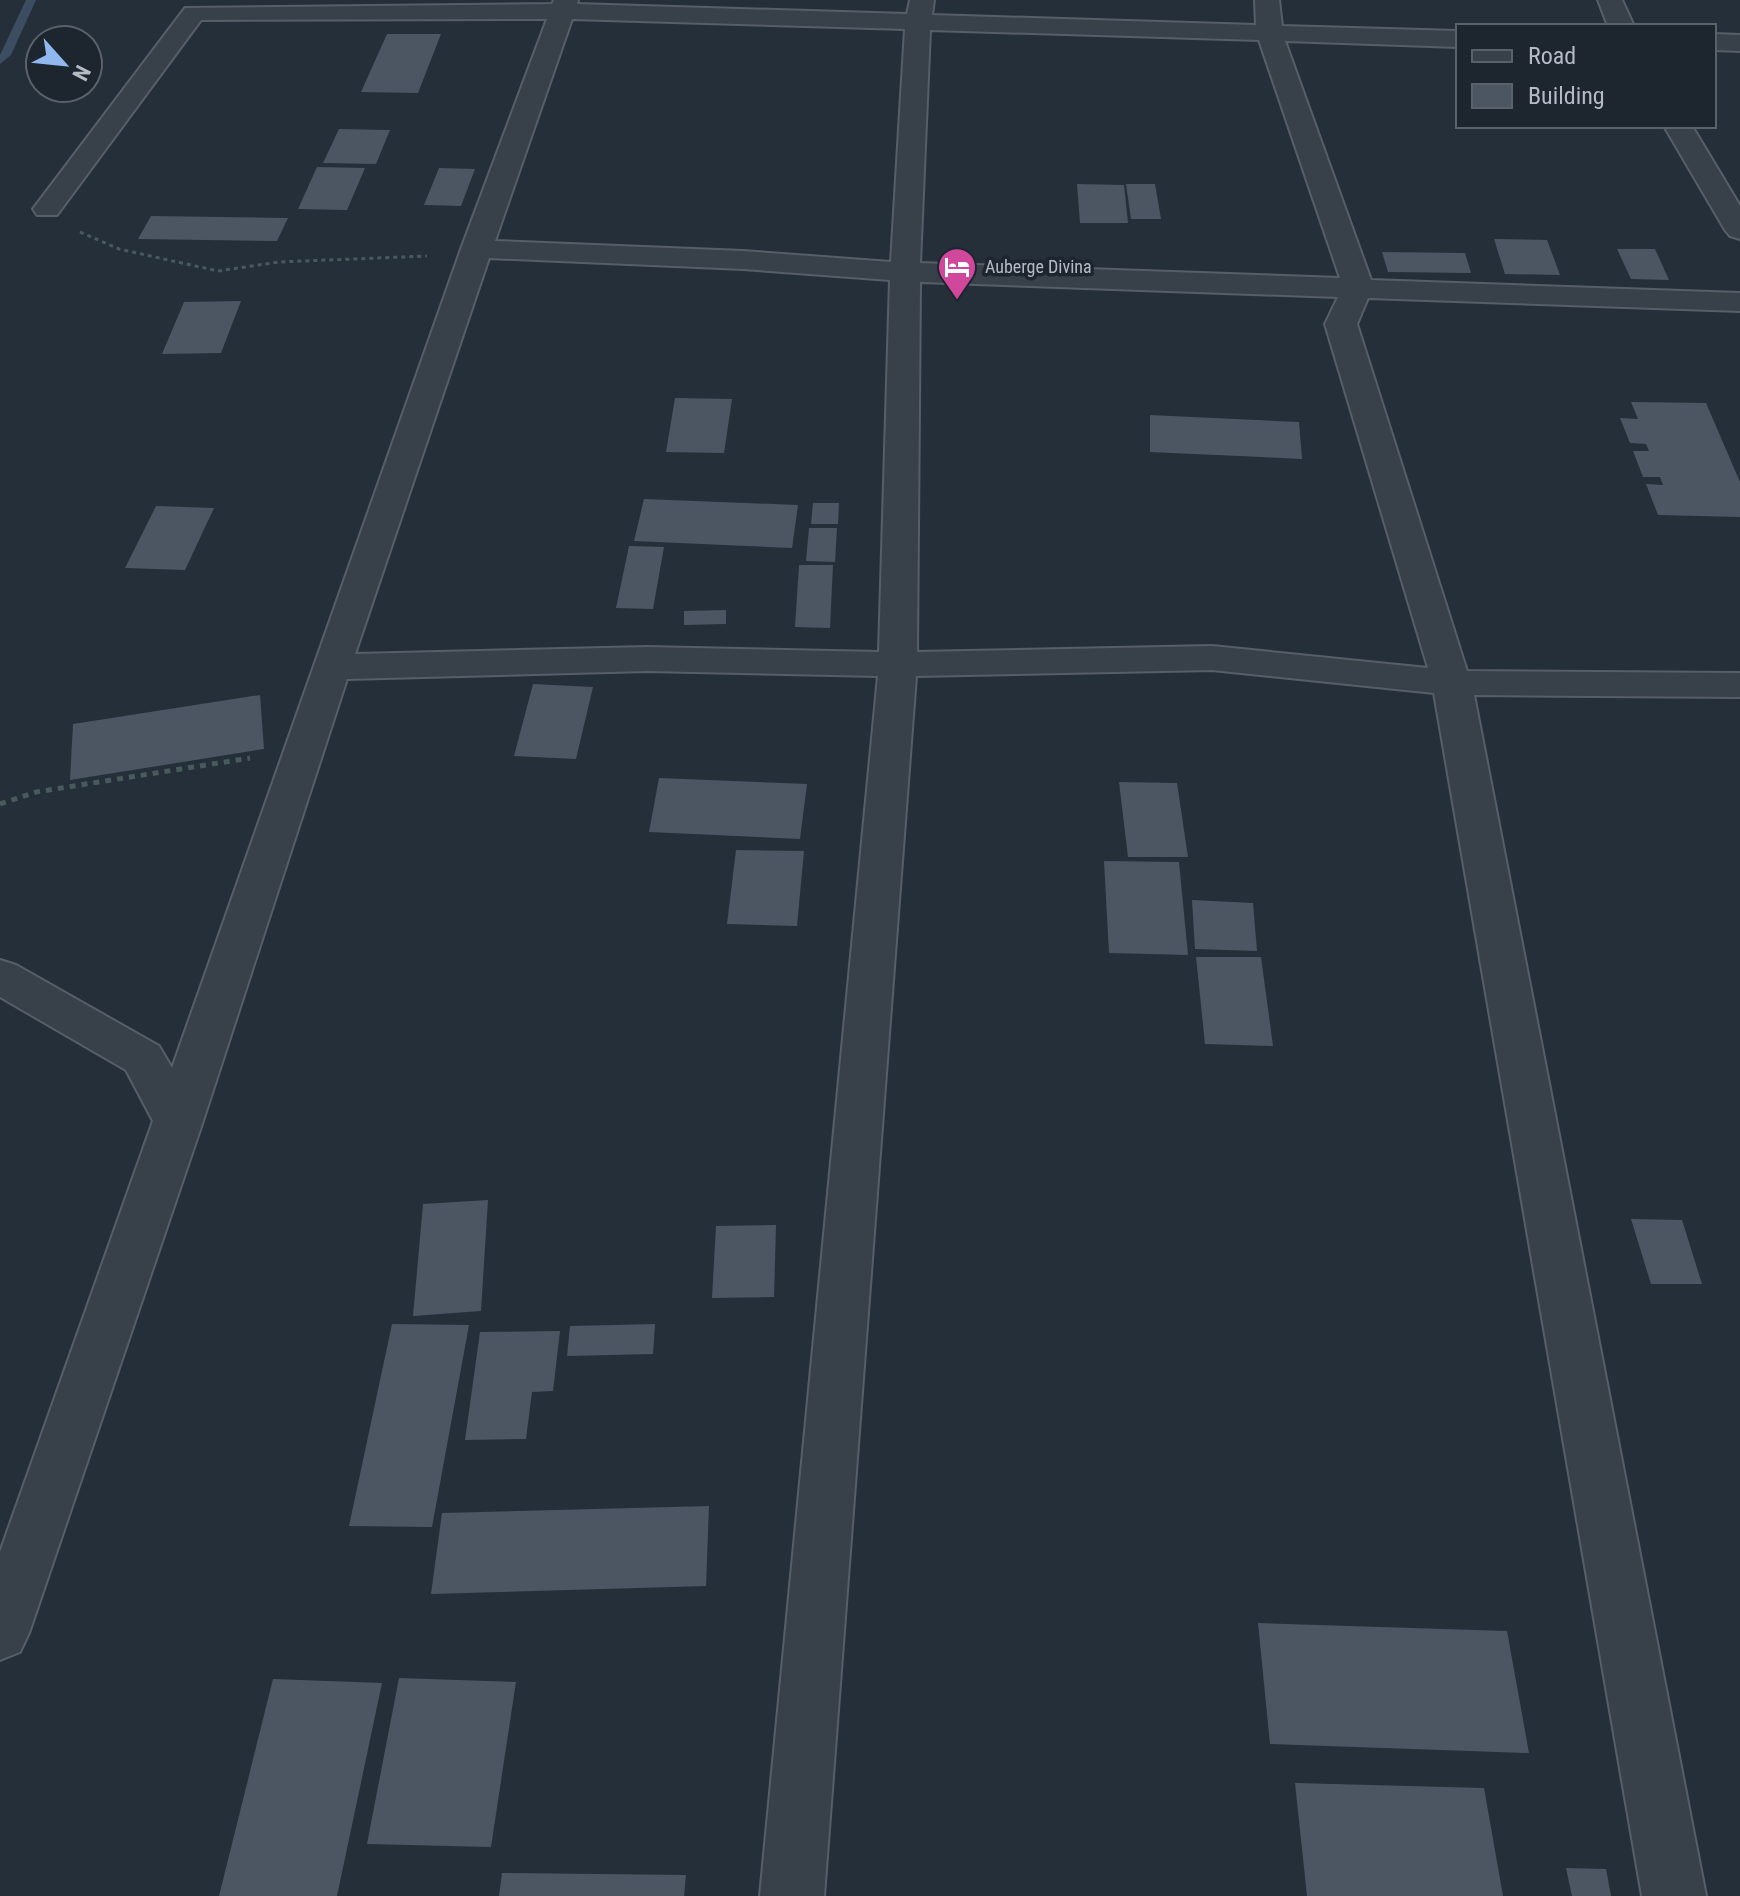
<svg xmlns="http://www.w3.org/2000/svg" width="1740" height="1896" font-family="'Roboto Condensed',sans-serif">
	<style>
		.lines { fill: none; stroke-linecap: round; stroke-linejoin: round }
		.stream { fill: #3c4d62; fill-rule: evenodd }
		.building { fill: #4b5662 }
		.minor-casing { stroke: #565e68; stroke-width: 4 }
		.path-far1 { stroke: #485a5c; stroke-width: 3; stroke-dasharray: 4 4; stroke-linecap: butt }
		.path { stroke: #485a5c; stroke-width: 5; stroke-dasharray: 6 6; stroke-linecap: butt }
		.minor { fill: #38404a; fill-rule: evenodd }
		.labels { text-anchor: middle; stroke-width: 7; stroke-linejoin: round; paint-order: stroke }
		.far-poi-label { font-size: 18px; fill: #b4bbc6; stroke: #1d252f; text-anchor: start }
	</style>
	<rect width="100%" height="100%" fill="#252f3a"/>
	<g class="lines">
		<polygon class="stream" points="26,0 36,0 11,55 0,64 0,55"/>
	</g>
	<g class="building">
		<polygon points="387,34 441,34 418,93 361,92"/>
		<polygon points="339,129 390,130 376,164 323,163"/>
		<polygon points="317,167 365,168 347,210 298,209"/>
		<polygon points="439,168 475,169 461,206 424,205"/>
		<polygon points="1077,184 1124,185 1128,223 1080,223"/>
		<polygon points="1126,184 1155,184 1161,219 1131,219"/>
		<polygon points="151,216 288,218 277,241 138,239"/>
		<polygon points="1494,239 1547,240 1560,275 1505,274"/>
		<polygon points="1617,249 1655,249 1669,280 1631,279"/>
		<polygon points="1382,252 1465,253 1471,273 1388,272"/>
		<polygon points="241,301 221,353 162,354 184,302"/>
		<polygon points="675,398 732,399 724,453 666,452"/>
		<polygon points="1631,402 1706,403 1740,482 1740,517 1658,515 1646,484 1663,485 1660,477 1643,477 1633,451 1649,451 1646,444 1630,443 1620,418 1638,419"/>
		<polygon points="1150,415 1299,422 1302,459 1150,452"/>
		<polygon points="644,499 798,505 792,548 634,541"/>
		<polygon points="813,503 839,503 838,524 811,524"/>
		<polygon points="156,506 214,508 185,570 125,568"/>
		<polygon points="809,528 837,528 835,562 806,561"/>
		<polygon points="629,546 664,547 653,609 616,608"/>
		<polygon points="799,565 833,565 830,628 795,627"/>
		<polygon points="726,610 726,624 684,625 684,611"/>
		<polygon points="533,684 593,687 576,759 514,756"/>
		<polygon points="260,695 264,749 70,780 73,724"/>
		<polygon points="659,778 807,784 800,839 649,832"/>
		<polygon points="1119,782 1177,783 1188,857 1128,857"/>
		<polygon points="736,850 804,851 797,926 727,924"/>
		<polygon points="1104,861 1179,862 1188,955 1109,953"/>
		<polygon points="1192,900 1253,903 1257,951 1195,949"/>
		<polygon points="1196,957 1261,957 1273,1046 1205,1044"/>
		<polygon points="488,1200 481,1311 413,1316 423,1204"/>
		<polygon points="1631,1219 1682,1220 1702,1284 1651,1284"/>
		<polygon points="776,1225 774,1297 712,1298 716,1226"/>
		<polygon points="392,1324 469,1325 432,1527 349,1526"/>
		<polygon points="655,1324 653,1354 567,1356 570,1326"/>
		<polygon points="560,1331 553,1391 532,1392 526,1439 465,1440 480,1332"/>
		<polygon points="709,1506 706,1586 431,1594 442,1513"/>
		<polygon points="1258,1623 1507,1631 1529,1753 1270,1744"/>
		<polygon points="399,1678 516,1682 491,1847 367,1844"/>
		<polygon points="273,1679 382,1683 337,1896 219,1896"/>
		<polygon points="1295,1783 1484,1788 1503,1896 1307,1896"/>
		<polygon points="1566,1868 1606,1869 1611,1896 1572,1896"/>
		<polygon points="502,1873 686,1875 684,1896 499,1896"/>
	</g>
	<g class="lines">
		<defs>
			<g id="minor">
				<path d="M554,0H578L577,4L907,14L910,0H934L932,15L1256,25L1255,0H1279L1282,26L1458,31V47L1285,41L1371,280L1740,293V311L1368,298L1357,324L1467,671L1740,673V697L1474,695L1706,1896H1642L1434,693L1212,670L916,676L824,1896H760L878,676L647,671L347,679L202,1124L29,1633L20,1652L0,1660V1552L153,1121L126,1070L0,997V960L16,965L159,1046L172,1068L461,249L547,19L201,20L57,215H37L33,209L185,8L552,4ZM572,19L905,29L891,262L743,251L495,241ZM930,30L1259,40L1340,278L920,263ZM489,258L743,269L890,280L879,652L647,647L355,654ZM920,282L1338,297L1325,324L1428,668L1212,646L917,652Z"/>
				<polygon points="1598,0 1622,0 1634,26 1608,26"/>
				<polygon points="1714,34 1740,35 1740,51 1714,50"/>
				<polygon points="1664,126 1692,126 1740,206 1740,239 1730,236 1725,230"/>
			</g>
		</defs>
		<use href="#minor" class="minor-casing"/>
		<polyline class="path-far1" points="80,232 119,249 218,271 279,262 427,256"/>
		<polyline class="path" points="0,804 36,792 250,758"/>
		<use href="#minor" class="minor"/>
	</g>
	<defs>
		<symbol id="hotel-pin" viewBox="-11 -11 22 30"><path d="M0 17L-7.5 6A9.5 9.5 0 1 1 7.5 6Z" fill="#d1479c" stroke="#1d252f"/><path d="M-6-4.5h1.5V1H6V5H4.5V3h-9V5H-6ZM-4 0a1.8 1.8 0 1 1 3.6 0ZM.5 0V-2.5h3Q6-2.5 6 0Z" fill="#fff"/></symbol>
	</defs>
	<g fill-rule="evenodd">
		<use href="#hotel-pin" x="935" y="245" width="44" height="60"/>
	</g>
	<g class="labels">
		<g class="far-poi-label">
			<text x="985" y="273">Auberge Divina</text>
		</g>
	</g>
	<rect x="1456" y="24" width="260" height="104" fill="#1d252f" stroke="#59616b" stroke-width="2"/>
	<rect x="1472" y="50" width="40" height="12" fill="#38404a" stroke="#59616b" stroke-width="2"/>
	<text x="1528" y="64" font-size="24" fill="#b4bbc6">Road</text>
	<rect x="1472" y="84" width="40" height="24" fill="#4b5662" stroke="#59616b" stroke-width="2"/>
	<text x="1528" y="104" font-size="24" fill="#b4bbc6">Building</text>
	<g transform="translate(64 64) rotate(117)"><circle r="38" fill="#1d252f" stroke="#59616b" stroke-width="2"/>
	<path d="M0-6L14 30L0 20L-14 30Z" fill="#90b8ef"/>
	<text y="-12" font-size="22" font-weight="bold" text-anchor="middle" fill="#b4bbc6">N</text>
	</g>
</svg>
